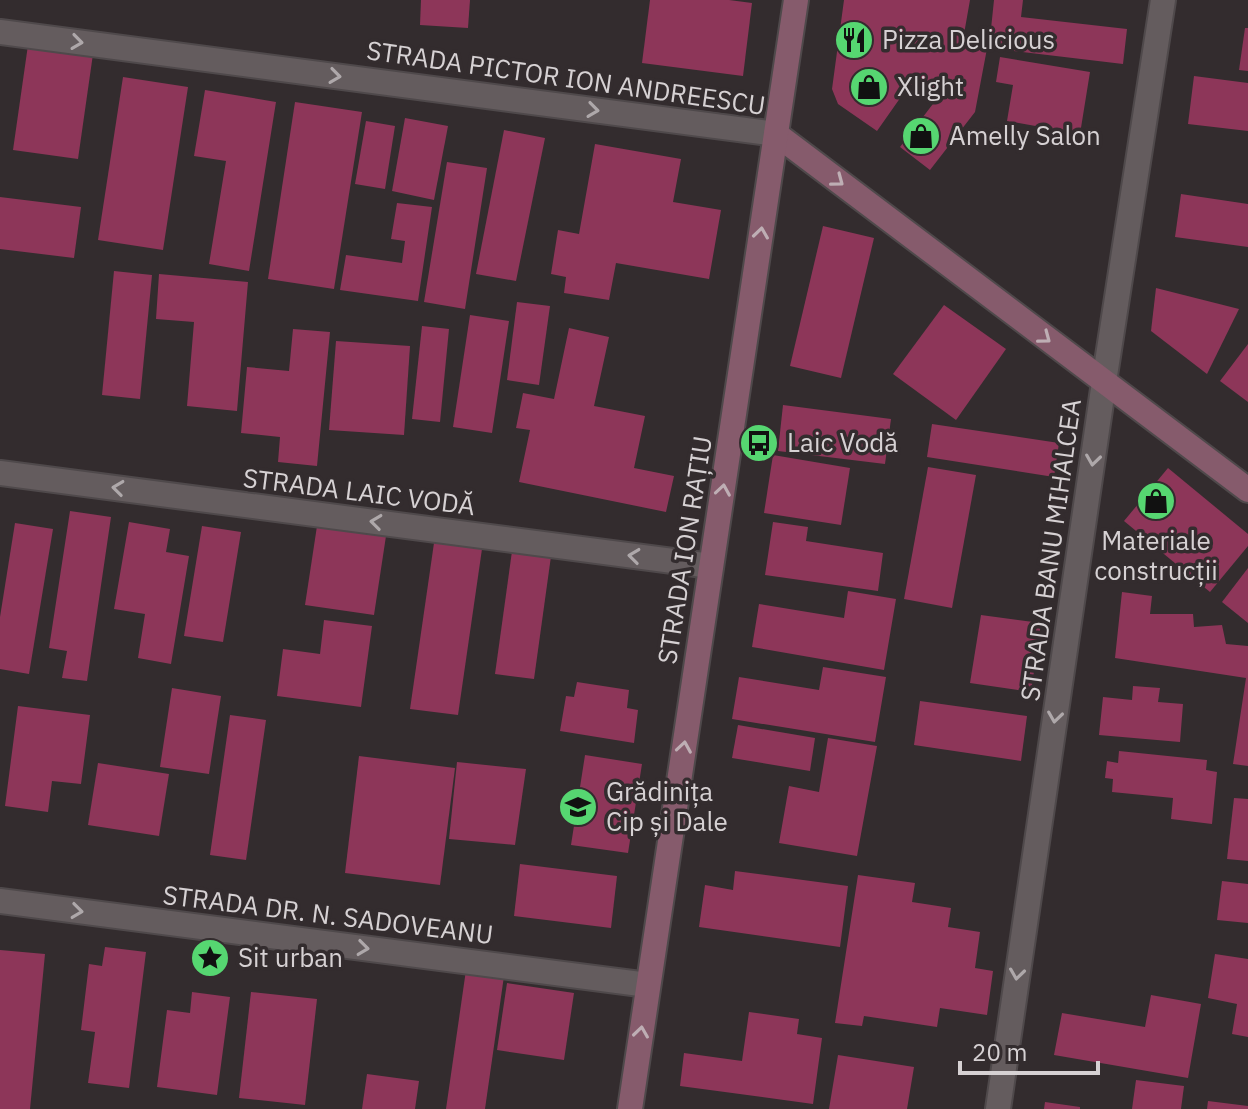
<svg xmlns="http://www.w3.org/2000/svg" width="1248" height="1109" font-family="'IBM Plex Sans',sans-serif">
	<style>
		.building { fill: #8d3659 }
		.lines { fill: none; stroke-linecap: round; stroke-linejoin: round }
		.street-casing { stroke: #4f494b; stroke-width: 28 }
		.secondary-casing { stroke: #4f494b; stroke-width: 28 }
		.street { stroke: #645c5e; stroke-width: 24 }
		.secondary { stroke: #865b6c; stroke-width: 24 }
		.oneway { stroke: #aea8aa }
		.oneway2 { stroke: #beaeb4 }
		.labels { text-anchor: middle; stroke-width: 7; stroke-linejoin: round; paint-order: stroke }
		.poi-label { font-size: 26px; fill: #d6d1d3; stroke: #332c2e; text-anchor: start }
		.street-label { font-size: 26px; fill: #d6d1d3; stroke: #332c2e }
	</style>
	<rect width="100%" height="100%" fill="#332c2e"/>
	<g class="building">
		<polygon points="421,0 470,0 468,28 420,25"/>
		<polygon points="650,0 729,0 752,3 743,76 642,63"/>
		<polygon points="844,0 970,0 964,34 989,38 975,112 930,170 900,147 939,96 910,84 877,131 838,104 832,89"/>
		<polygon points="994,0 1023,0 1021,17 1127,29 1123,64 989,48"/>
		<polygon points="1245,28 1248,28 1248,71 1239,70"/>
		<polygon points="28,45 93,54 78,159 13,150"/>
		<polygon points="1000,57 1090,72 1080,134 1007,121 1013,85 996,82"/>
		<polygon points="1194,76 1248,83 1248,131 1188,124"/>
		<polygon points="123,77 188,87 163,250 98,240"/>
		<polygon points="205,90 276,102 249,271 209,264 226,161 194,156"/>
		<polygon points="295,102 362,112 334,289 268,279"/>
		<polygon points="405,118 448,126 434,200 392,191"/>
		<polygon points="366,121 395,126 385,189 355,184"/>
		<polygon points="504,130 545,138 516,281 476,274"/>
		<polygon points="595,144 681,159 673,202 721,210 709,279 616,263 609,300 564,293 566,277 551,274 558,230 579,234"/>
		<polygon points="447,162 487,168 465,309 424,302"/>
		<polygon points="1181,194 1248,204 1248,247 1175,237"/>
		<polygon points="0,197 81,207 74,258 0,249"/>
		<polygon points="397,203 432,207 418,301 340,290 346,255 402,263 405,241 391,239"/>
		<polygon points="823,226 874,238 841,378 790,366"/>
		<polygon points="114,271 152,275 140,399 102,395"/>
		<polygon points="159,274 248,282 237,411 187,406 194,322 156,319"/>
		<polygon points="1156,288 1239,309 1207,374 1151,331"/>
		<polygon points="517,302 550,306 539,385 507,380"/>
		<polygon points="944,305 1006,349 956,420 893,374"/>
		<polygon points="470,315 509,321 492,433 453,427"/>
		<polygon points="422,326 449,329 440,422 412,419"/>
		<polygon points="569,328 609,337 594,406 645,416 634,468 674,476 666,512 519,482 530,430 516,428 523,393 554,399"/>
		<polygon points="293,329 330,332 317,466 278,462 280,437 241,433 247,367 289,371"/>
		<polygon points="336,341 410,346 404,435 329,430"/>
		<polygon points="1248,344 1248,402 1220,381"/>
		<polygon points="783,405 891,419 885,464 778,451"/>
		<polygon points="932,424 1059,443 1054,477 927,457"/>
		<polygon points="773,455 850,468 841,525 764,513"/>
		<polygon points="928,467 976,475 952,608 904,599"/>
		<polygon points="1168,468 1248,534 1248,546 1210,592 1124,521"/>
		<polygon points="70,511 111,517 87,681 62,678 67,651 49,648"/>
		<polygon points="129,522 170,529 166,552 189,556 171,664 138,658 145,614 114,609"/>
		<polygon points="773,522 808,527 806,541 883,553 878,591 765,575"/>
		<polygon points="15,523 53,529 29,674 0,669 0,617"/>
		<polygon points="202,526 241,532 223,642 184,636"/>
		<polygon points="317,526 386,536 374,615 305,605"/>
		<polygon points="434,543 482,549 458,715 410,709"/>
		<polygon points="513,544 552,549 534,679 495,674"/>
		<polygon points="1248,568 1248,623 1222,602"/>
		<polygon points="848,591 896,599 884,670 752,647 759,604 844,618"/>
		<polygon points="1122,592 1152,596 1150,614 1193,614 1194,627 1222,625 1226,644 1248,646 1248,766 1233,764 1246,678 1115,658"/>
		<polygon points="981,615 1041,623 1031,692 970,683"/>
		<polygon points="324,620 372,626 361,707 277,696 283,649 320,654"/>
		<polygon points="823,667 886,677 875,742 732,719 739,677 819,690"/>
		<polygon points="577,682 629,690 627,708 638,710 634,743 560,731 566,696 574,697"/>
		<polygon points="1133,686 1160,688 1158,702 1183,704 1180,742 1099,735 1103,697 1132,700"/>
		<polygon points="172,688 221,696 209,774 160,767"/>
		<polygon points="920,701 1027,716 1021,761 914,745"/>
		<polygon points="18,706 90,715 81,784 52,781 48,812 5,806"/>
		<polygon points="230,715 266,720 246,860 210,855"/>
		<polygon points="738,725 815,738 810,771 732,758"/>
		<polygon points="828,738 877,746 857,856 779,843 789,786 819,792"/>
		<polygon points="1119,751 1207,760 1206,770 1217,772 1212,824 1171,819 1173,798 1112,792 1113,779 1105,778 1107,761 1118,763"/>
		<polygon points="585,755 642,764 628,853 571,845"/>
		<polygon points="359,756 455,768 440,885 345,873"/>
		<polygon points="457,762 526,769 515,845 449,839"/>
		<polygon points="98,763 169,774 159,836 88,825"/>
		<polygon points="1234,798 1248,799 1248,861 1227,859"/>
		<polygon points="520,864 617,876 611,928 514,916"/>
		<polygon points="735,871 848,886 840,947 699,927 705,885 733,890"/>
		<polygon points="858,875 915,883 912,902 951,908 948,927 980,932 975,968 993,971 987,1015 940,1008 937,1027 864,1016 862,1026 835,1023"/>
		<polygon points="1222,881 1248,884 1248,923 1217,920"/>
		<polygon points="105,947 146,952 129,1088 88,1083 95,1032 81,1030 89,964 102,966"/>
		<polygon points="0,950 45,954 30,1109 0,1109"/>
		<polygon points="1215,954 1248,959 1248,1037 1232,1034 1237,1004 1208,998"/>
		<polygon points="466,970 504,976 485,1109 446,1109"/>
		<polygon points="507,983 574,993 564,1060 497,1050"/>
		<polygon points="192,992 230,997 217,1095 157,1087 167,1010 190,1013"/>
		<polygon points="251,992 317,999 305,1105 239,1098"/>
		<polygon points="1151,995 1201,1004 1188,1078 1054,1055 1062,1013 1145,1027"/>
		<polygon points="749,1012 799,1019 797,1034 822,1038 813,1104 680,1086 684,1053 742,1061"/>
		<polygon points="838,1055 914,1067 907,1109 829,1109"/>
		<polygon points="367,1074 419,1081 415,1109 362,1109"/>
		<polygon points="1136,1080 1184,1086 1181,1109 1132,1109"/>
		<polygon points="1208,1101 1248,1106 1248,1109 1207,1109"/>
		<polygon points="1045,1102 1080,1107 1080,1109 1044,1109"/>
	</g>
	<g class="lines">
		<defs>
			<g id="street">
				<polyline points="0,32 776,134"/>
				<polyline points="0,473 711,566"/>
				<polyline points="0,901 648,985"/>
				<polyline points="998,1109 1104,382 1163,0"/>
			</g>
			<g id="secondary">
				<polyline points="776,134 1248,490"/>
				<polyline points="630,1109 796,0"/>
			</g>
		</defs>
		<use href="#street" class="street-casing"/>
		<use href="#secondary" class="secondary-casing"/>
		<use href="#street" class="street"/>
		<use href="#secondary" class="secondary"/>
	</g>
	<defs><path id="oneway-chevron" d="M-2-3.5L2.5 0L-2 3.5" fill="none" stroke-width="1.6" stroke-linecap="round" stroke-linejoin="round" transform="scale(2)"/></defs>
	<g class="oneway">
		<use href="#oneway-chevron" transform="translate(77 42) rotate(8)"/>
		<use href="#oneway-chevron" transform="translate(335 76) rotate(8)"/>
		<use href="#oneway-chevron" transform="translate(593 110) rotate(8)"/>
		<use href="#oneway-chevron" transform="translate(1093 460) rotate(98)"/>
		<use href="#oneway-chevron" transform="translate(118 488) rotate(-173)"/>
		<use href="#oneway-chevron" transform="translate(376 522) rotate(-173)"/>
		<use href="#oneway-chevron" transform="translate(634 556) rotate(-173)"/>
		<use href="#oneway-chevron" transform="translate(1055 717) rotate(98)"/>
		<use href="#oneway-chevron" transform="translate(77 911) rotate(7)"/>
		<use href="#oneway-chevron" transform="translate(363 948) rotate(7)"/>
		<use href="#oneway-chevron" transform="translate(1017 974) rotate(98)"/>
	</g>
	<g class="oneway2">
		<use href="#oneway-chevron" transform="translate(838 181) rotate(37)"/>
		<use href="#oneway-chevron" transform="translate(761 233) rotate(-82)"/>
		<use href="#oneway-chevron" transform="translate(1045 338) rotate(37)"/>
		<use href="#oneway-chevron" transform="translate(723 490) rotate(-81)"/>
		<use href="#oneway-chevron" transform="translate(684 747) rotate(-81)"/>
		<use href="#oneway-chevron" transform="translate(641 1032) rotate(-82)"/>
	</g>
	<defs>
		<symbol id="restaurant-disc" viewBox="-11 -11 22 22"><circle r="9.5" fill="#56d671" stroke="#332c2e"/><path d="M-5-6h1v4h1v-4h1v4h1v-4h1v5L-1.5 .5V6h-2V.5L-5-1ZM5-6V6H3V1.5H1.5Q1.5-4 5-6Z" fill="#111"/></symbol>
		<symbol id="shop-disc" viewBox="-11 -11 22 22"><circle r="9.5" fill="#56d671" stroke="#332c2e"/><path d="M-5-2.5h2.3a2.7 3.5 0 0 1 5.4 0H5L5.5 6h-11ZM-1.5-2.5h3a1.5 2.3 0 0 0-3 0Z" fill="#111"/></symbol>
		<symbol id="bus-disc" viewBox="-11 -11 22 22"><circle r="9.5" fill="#56d671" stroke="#332c2e"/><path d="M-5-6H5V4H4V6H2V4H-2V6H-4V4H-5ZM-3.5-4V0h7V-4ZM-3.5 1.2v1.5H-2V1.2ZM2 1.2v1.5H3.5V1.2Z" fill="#111"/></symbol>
		<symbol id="school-disc" viewBox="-11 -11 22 22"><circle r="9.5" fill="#56d671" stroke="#332c2e"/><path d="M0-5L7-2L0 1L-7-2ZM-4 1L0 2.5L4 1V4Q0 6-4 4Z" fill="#111"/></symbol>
		<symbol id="sight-disc" viewBox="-11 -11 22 22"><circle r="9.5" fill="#56d671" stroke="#332c2e"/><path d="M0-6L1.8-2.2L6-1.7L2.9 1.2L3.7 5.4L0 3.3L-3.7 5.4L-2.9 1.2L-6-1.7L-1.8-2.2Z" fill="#111"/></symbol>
	</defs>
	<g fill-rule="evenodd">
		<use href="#restaurant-disc" x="832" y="18" width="44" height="44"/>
		<use href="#shop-disc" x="847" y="65" width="44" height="44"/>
		<use href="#shop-disc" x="899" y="114" width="44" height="44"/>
		<use href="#bus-disc" x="737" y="421" width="44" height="44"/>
		<use href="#shop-disc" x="1134" y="479" width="44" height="44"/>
		<use href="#school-disc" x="556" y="785" width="44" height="44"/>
		<use href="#sight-disc" x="188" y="936" width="44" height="44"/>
	</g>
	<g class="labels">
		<g class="poi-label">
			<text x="882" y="49">Pizza Delicious</text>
			<text x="897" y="96">Xlight</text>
			<text x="949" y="145">Amelly Salon</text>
			<text x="787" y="452">Laic Vodă</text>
			<text x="1156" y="550" text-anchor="middle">Materiale<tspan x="1156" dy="30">construcții</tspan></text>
			<text x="606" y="801">Grădinița<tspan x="606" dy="30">Cip și Dale</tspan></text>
			<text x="238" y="967">Sit urban</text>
		</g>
		<g class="street-label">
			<text transform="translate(566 78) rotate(8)" y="9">STRADA PICTOR ION ANDREESCU</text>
			<text transform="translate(359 492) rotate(7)" y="9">STRADA LAIC VODĂ</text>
			<text transform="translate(685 550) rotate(-81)" y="9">STRADA ION RAȚIU</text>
			<text transform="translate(1051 550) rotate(-82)" y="9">STRADA BANU MIHALCEA</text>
			<text transform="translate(328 915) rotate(7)" y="9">STRADA DR. N. SADOVEANU</text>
		</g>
	</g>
	<path d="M960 1061v12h138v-12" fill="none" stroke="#d6d1d3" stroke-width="4"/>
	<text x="972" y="1061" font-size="24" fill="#d6d1d3" stroke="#332c2e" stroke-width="6" paint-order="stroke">20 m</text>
</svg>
